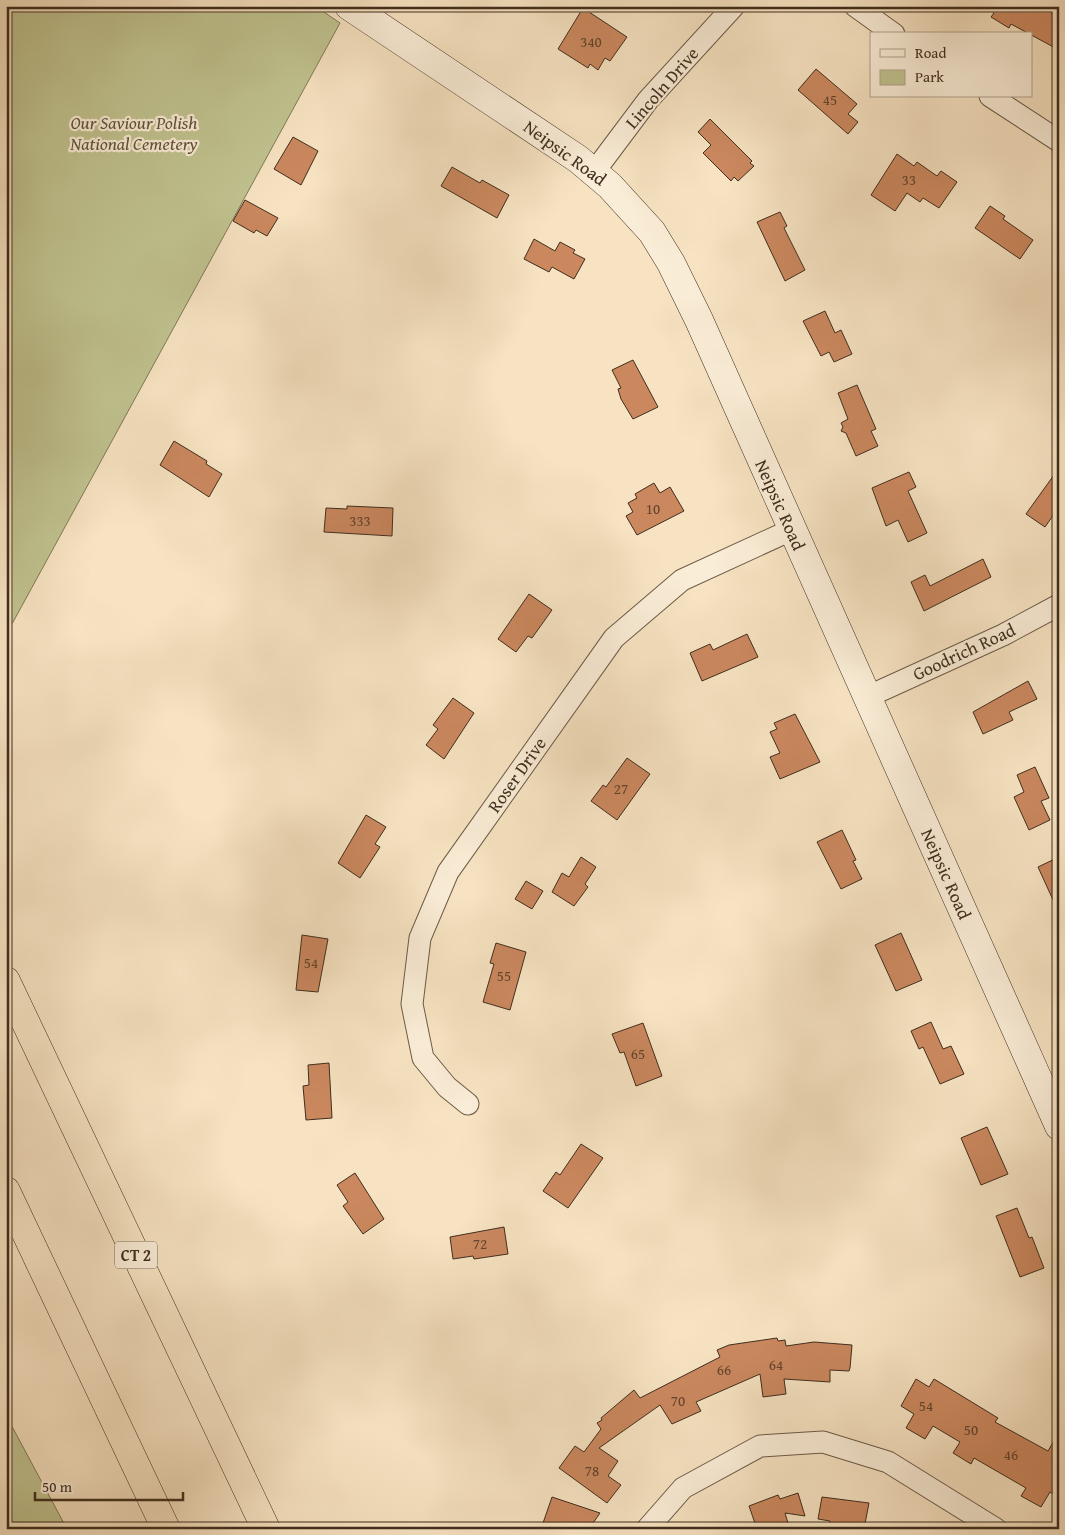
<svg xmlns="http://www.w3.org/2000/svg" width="1065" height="1535" font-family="'Gentium Book Plus',serif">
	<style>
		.green { fill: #c0c390; stroke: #807857 }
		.building { fill: #cb885f; stroke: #3f2e1e }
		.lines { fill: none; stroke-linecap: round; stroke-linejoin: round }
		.street-casing { stroke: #6d5b47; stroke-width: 23 }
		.secondary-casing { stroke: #3f2e1e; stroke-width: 29 }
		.highway-casing { stroke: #3f2e1e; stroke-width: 29 }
		.street { stroke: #faedd7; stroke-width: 21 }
		.secondary { stroke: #faedd7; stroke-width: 28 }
		.highway { stroke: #f7e3c2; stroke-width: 28 }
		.labels { text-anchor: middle; stroke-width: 4.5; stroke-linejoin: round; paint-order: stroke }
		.number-label { font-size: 15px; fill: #62442e }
		.shield { fill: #faedd7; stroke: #776756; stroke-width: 1 }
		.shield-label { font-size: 16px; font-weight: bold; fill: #3f2e1e }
		.street-label { font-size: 18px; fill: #3f2e1e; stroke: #faedd7 }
		.park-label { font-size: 18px; font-style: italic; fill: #5f533a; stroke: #faedd7 }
	</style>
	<rect width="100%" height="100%" fill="#f7e3c2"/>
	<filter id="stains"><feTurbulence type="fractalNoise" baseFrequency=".004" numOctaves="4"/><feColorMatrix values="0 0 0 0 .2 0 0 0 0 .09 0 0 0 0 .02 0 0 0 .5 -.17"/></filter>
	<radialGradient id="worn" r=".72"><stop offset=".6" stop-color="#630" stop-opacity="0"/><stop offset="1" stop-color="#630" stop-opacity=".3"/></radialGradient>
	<g class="green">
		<polygon points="6,6 315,6 340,23 6,635"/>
		<polygon points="6,1416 8,1419 67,1529 6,1529"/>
	</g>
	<g class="building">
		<polygon points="983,6 1041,6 1059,18 1059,50 1011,24 1009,28 991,17 994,13"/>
		<polygon points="583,8 627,37 610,61 605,58 598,70 590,64 588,68 558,49"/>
		<polygon points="816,69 857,104 848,114 858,122 848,134 798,90"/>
		<polygon points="710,119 752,161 750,163 754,166 738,181 734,177 731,181 703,153 711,145 698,132"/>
		<polygon points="293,137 318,151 301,185 274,169"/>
		<polygon points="897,154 914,166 917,162 937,176 941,171 957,182 939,208 923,198 920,202 907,193 895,211 871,195"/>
		<polygon points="452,167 480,183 482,180 509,195 497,218 441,186"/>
		<polygon points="245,200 278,218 267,236 256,230 254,233 233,221"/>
		<polygon points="990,206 1005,216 1003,219 1033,240 1020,259 975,228"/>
		<polygon points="780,212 787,226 784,228 805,270 785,281 757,222"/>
		<polygon points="534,239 555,251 560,242 575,250 573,253 585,259 574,279 552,267 549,272 524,259"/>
		<polygon points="825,311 835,333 841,330 852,354 834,362 829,352 821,356 803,321"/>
		<polygon points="633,360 658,407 633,419 621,399 618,389 621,388 612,370"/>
		<polygon points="857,385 876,429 871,431 878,446 856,456 846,433 841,431 843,427 841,423 848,419 838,393"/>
		<polygon points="174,441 207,461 206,464 222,474 209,497 160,465"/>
		<polygon points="1059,468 1059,507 1045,527 1026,514"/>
		<polygon points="909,472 916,487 908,491 927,533 908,542 898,520 886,526 872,488"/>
		<polygon points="654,483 660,493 670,487 684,511 637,535 626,516 633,512 628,503 637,498 635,494"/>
		<polygon points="347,506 393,508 392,536 324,532 326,508 347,509"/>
		<polygon points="983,559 991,577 924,611 911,582 925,575 930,586"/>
		<polygon points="529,594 552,610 532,638 528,636 516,652 498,639"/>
		<polygon points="747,634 758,657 702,681 690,653 710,644 713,650"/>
		<polygon points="1028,681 1037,699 1009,712 1013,720 983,734 973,712"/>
		<polygon points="453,698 474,713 444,759 426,745 438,729 433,725"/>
		<polygon points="795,714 820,762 780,779 770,757 780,753 770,732 777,729 774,723"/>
		<polygon points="627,758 650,774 617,820 591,801 603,785 606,787"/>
		<polygon points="1035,767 1049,798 1041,801 1050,820 1029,830 1014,797 1024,792 1017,775"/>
		<polygon points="366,815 386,827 375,844 380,847 360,878 338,863"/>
		<polygon points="842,830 856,860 853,861 862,879 841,889 817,842"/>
		<polygon points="581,857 596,867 585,884 588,887 574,906 552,892 562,873 569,877"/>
		<polygon points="1059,857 1059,913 1038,867"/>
		<polygon points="526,881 543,891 532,909 515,899"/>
		<polygon points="901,933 922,980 896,991 875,945"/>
		<polygon points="302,935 328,939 318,992 296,990"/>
		<polygon points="496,943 526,952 510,1010 483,1002 494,964 490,963"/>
		<polygon points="931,1022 943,1049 951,1046 964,1074 940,1084 923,1047 919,1049 911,1031"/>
		<polygon points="643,1023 662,1076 636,1086 624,1052 620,1053 612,1034"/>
		<polygon points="329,1063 332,1118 306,1120 303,1086 309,1085 308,1065"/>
		<polygon points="987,1127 1008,1174 981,1185 961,1138"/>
		<polygon points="581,1144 603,1158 568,1208 543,1191 556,1172 560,1175"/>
		<polygon points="355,1173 384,1219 363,1234 343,1206 348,1202 337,1185"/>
		<polygon points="1017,1208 1029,1238 1032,1237 1044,1268 1020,1277 996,1216"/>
		<polygon points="504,1227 508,1254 474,1259 473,1256 453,1259 450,1237"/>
		<polygon points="777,1338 778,1341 785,1340 786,1346 814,1342 852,1345 850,1368 849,1371 830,1370 830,1382 784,1379 786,1394 763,1397 760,1374 696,1402 701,1411 672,1424 660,1405 599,1448 618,1461 608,1476 621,1485 607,1503 559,1468 575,1446 584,1452 601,1429 597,1423 602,1420 601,1418 634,1390 640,1398 720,1357 717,1350 729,1345"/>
		<polygon points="916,1379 929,1387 934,1379 998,1418 995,1422 1048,1451 1059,1432 1059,1497 1050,1492 1041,1507 1021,1496 1026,1488 974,1458 971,1464 953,1453 960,1442 933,1426 925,1439 906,1428 914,1414 901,1406"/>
		<polygon points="798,1493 805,1516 785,1513 788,1523 779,1526 780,1529 757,1529 749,1506 778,1495 780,1499"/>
		<polygon points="552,1497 600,1513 589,1529 541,1529"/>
		<polygon points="822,1497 869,1503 864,1529 829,1529 830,1521 818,1519"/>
	</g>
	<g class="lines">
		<defs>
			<g id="street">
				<polyline points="855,6 894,34"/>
				<polyline points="990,96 1059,141"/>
				<polyline points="594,172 648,100 734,6"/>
				<polyline points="867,697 1003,635 1059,605"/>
				<polyline points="468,1104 447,1087 423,1058 412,1004 420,938 448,872 614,638 682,580 791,530"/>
				<polyline points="647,1529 683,1488 760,1446 823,1442 888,1462 996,1529"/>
			</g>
			<polyline id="secondary" points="349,6 578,159 610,186 652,232 671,263 699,320 1059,1126"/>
			<g id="highway">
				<polyline points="6,981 266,1529"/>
				<polyline points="6,1191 166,1529"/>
			</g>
		</defs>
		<use href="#street" class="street-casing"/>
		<use href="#secondary" class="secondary-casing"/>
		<use href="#highway" class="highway-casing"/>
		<use href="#street" class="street"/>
		<use href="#secondary" class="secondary"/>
		<use href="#highway" class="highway"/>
	</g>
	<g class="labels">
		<g class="number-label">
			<text x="591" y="47">340</text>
			<text x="830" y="105">45</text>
			<text x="909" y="185">33</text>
			<text x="653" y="514">10</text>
			<text x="360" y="526">333</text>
			<text x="621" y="794">27</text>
			<text x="311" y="968">54</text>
			<text x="504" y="981">55</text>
			<text x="638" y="1059">65</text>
			<text x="480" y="1249">72</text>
			<text x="776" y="1370">64</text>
			<text x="724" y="1375">66</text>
			<text x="678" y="1406">70</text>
			<text x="926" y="1411">54</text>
			<text x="971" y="1435">50</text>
			<text x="1011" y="1460">46</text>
			<text x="592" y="1476">78</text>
		</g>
		<rect class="shield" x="115" y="1241.5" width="42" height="27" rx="4"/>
		<g class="shield-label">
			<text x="136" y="1261">CT 2</text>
		</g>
		<g class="street-label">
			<text transform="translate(662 88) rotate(-49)" y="6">Lincoln Drive</text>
			<text transform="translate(565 153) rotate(36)" y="6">Neipsic Road</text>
			<text transform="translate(780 505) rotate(66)" y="6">Neipsic Road</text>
			<text transform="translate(964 652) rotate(-25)" y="6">Goodrich Road</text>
			<text transform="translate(517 775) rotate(-55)" y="6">Roser Drive</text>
			<text transform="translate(946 874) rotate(66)" y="6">Neipsic Road</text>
		</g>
		<g class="park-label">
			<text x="134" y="129">Our Saviour Polish<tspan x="134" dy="21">National Cemetery</tspan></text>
		</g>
	</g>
	<rect width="1065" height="1535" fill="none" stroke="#f7e3c2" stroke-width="25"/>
	<rect x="8" y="8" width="1050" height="1520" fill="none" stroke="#3f2e1e" stroke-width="2.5"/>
	<rect x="12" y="12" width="1040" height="1510" fill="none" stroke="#3f2e1e"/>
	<rect x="870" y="32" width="162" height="65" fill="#faedd7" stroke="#afa18d"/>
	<rect x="880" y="49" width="25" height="8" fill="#faedd7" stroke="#afa18d"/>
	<text x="915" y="58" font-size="15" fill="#3f2e1e">Road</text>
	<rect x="880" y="70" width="25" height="15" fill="#c0c390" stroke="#afa18d"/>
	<text x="915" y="82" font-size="15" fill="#3f2e1e">Park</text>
	<path d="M35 1492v8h148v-8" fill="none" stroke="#3f2e1e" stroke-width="2.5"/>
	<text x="42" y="1492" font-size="15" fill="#3f2e1e" stroke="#faedd7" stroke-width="4" paint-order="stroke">50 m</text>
	<rect width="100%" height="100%" filter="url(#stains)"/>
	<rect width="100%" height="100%" fill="url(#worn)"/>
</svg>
